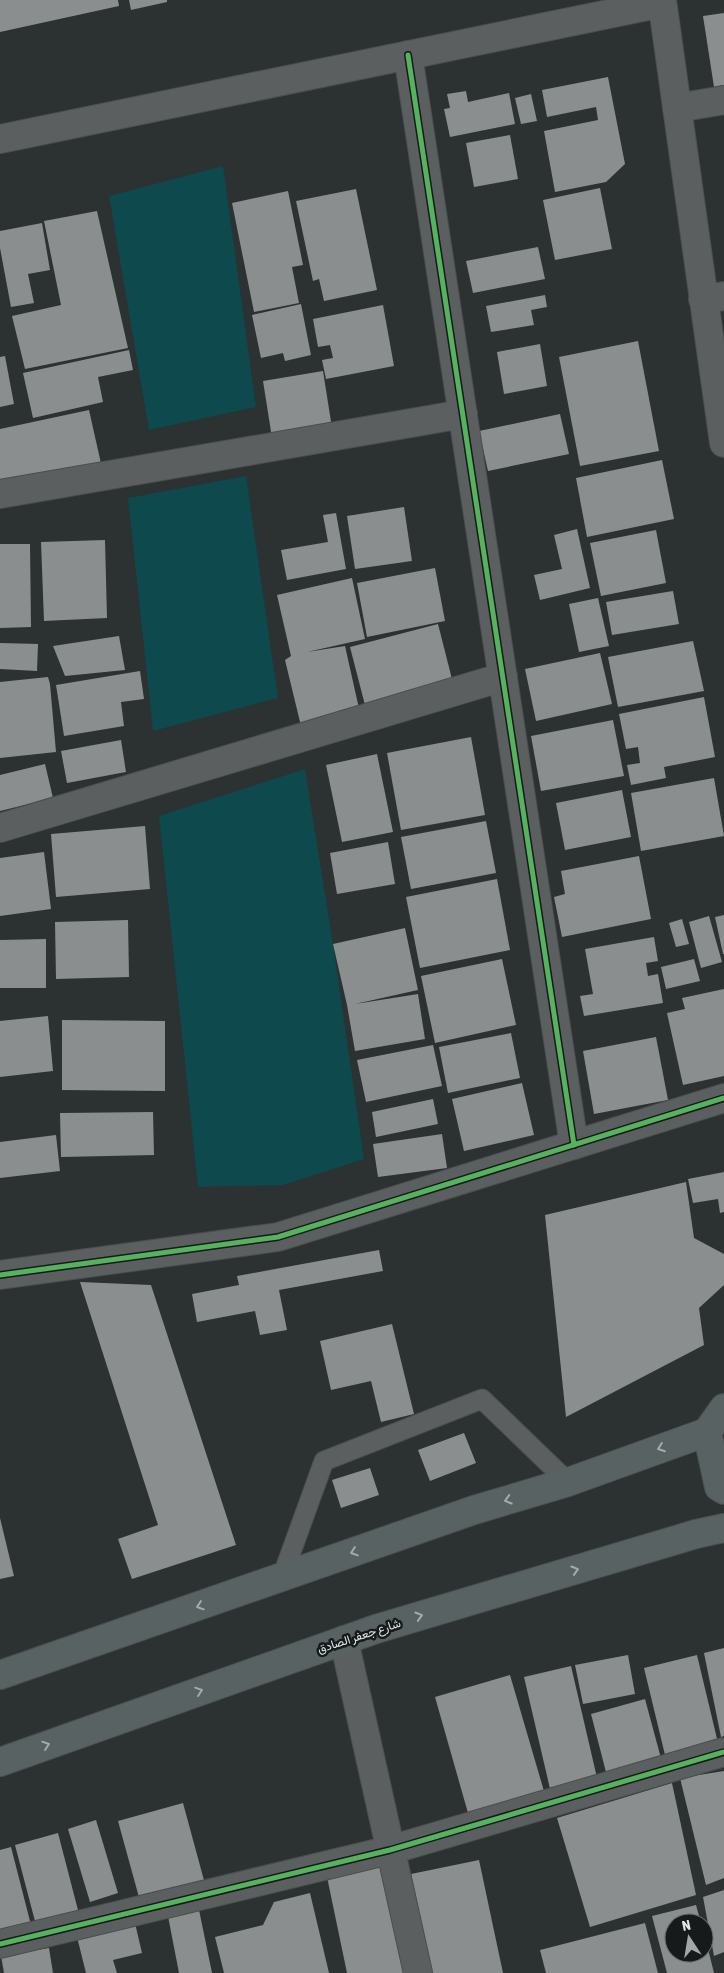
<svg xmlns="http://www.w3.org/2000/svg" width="724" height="1973" font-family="'Asap Condensed',Vazirmatn,sans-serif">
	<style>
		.green { fill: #0d494d }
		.building { fill: #8a8e8e }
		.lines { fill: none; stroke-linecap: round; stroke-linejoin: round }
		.lane-casing { stroke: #4a4e4f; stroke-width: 21 }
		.street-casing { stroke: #4a4e4f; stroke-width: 30 }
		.secondary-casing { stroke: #4a4e4f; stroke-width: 30 }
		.primary-casing { stroke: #4a4e4f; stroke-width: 30 }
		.lane { stroke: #5c5f60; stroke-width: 19 }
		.street { stroke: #5c5f60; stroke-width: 28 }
		.secondary { stroke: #5c5f60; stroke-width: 28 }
		.primary { stroke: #586263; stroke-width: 28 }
		.cycleway-casing { stroke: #161a1a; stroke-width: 8 }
		.cycleway { stroke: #56b35d; stroke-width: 5 }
		.oneway { stroke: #a3abac }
		.labels { text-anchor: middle; stroke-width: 5; stroke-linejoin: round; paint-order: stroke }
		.street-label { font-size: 12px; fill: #e1e7e7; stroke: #161a1a }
	</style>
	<rect width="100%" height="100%" fill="#2c3132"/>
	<g class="green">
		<polygon points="223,166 256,407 149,430 109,196"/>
		<polygon points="246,476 278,698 153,731 128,498"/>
		<polygon points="305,769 333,944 364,1159 283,1185 198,1187 159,816"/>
	</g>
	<g class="building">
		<polygon points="0,0 118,0 119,6 0,32"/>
		<polygon points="129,0 167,0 167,2 131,10"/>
		<polygon points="724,13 724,85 714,87 703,16"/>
		<polygon points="608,77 625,164 606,182 555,192 544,131 598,120 596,107 547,117 542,90"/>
		<polygon points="466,91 468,102 509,93 515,124 450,137 444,109 450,108 447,94"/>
		<polygon points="531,94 537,121 521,124 515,98"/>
		<polygon points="510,135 518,179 474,187 466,143"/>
		<polygon points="600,188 612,249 555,260 543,200"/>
		<polygon points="356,189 377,290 324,301 319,279 313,281 296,201"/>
		<polygon points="288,191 303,265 292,267 299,303 254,312 232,203"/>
		<polygon points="97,211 128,348 25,369 12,316 61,305 44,221"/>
		<polygon points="42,223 50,270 28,274 34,303 11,307 0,248 0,231"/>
		<polygon points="538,247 545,279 473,293 466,261"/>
		<polygon points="545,295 547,307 531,310 534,325 491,332 486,306"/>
		<polygon points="301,304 311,355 285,361 283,353 261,358 252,315"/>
		<polygon points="383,305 394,366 326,379 322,360 333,358 330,345 318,347 313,319"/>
		<polygon points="638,341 659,451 580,466 559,357"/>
		<polygon points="540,344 547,386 504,394 497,352"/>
		<polygon points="129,350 133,370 98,377 103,402 33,418 23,373"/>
		<polygon points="5,356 14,404 0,407 0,357"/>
		<polygon points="323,371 332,428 272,438 263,381"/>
		<polygon points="89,410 102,468 0,489 0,429"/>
		<polygon points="560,414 569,454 488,471 479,431"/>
		<polygon points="662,460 674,519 587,537 576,478"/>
		<polygon points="404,507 412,561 355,569 347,516"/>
		<polygon points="336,513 346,569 287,580 281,550 328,542 323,515"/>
		<polygon points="577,529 590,588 540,600 534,575 562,569 554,535"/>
		<polygon points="656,530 666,583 601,596 590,543"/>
		<polygon points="105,540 107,618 44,621 41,542"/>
		<polygon points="0,544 30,544 31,627 0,628"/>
		<polygon points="435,568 445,621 367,637 357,583"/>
		<polygon points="352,578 365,639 307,652 345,646 360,713 301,726 285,660 291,656 277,595"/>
		<polygon points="673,591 679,624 612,635 606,602"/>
		<polygon points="598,598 609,646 579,652 569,604"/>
		<polygon points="438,624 454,687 366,709 350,647"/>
		<polygon points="119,636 125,670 65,676 53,646"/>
		<polygon points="693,641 704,691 618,707 608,657"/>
		<polygon points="0,643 38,644 37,671 0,669"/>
		<polygon points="600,653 612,704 536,721 525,669"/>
		<polygon points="140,671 144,699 121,702 124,726 64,736 56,685"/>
		<polygon points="48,677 50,684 56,752 0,758 0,682"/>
		<polygon points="704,697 715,757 664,767 666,778 631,785 627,765 640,763 638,747 626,749 619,714"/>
		<polygon points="613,720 624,776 541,791 531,736"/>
		<polygon points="471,737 485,815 401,830 387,753"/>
		<polygon points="121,740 126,772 67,783 61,751"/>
		<polygon points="377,754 393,832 342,842 326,765"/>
		<polygon points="45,764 53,798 0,811 0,775"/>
		<polygon points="714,778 724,836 641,851 631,793"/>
		<polygon points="622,790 631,837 565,850 556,803"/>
		<polygon points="486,821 496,873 411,889 401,837"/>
		<polygon points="145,826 150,889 56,897 51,834"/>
		<polygon points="388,842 395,884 337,894 330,853"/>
		<polygon points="44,852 51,909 0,916 0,858"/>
		<polygon points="639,856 651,919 562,937 554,897 565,894 561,871"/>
		<polygon points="497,879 510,950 420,968 406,897"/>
		<polygon points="724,915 724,954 723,954 715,917"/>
		<polygon points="709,916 722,962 701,968 689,922"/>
		<polygon points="682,919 689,944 676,947 669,923"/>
		<polygon points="128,920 129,977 56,979 55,922"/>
		<polygon points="405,928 418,990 355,1004 418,994 425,1039 355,1051 347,1005 333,944"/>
		<polygon points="654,937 658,961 646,963 648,976 658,974 663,1003 584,1016 580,996 593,994 585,949"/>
		<polygon points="46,939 46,988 0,988 0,940"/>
		<polygon points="502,959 516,1025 435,1043 421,976"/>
		<polygon points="694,959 700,981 666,989 661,967"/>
		<polygon points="724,989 724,1076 683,1085 667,1013 685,1009 682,998"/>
		<polygon points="48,1016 53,1071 0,1077 0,1021"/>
		<polygon points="62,1020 165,1021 165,1091 62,1090"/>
		<polygon points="511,1033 520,1078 448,1093 439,1047"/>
		<polygon points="656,1037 668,1100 594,1114 583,1051"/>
		<polygon points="433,1045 442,1086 366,1102 357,1060"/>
		<polygon points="522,1083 534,1135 464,1151 452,1099"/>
		<polygon points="433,1099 438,1124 376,1137 372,1112"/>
		<polygon points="153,1112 154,1155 61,1157 60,1113"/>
		<polygon points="442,1134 447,1168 378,1177 373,1144"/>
		<polygon points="56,1135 60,1171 0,1178 0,1142"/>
		<polygon points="724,1172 724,1212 720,1213 718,1199 693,1203 688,1179"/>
		<polygon points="686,1182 694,1238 724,1254 724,1285 699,1308 704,1345 566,1417 545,1215"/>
		<polygon points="379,1250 383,1271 279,1290 287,1330 260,1335 255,1311 197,1322 192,1294 239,1285 237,1276"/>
		<polygon points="80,1282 151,1285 236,1545 132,1579 118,1539 158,1525"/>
		<polygon points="392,1324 414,1414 381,1422 371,1381 331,1390 320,1341"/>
		<polygon points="464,1433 476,1463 430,1481 418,1450"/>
		<polygon points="370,1468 379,1495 341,1508 332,1480"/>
		<polygon points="0,1518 14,1576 0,1579"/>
		<polygon points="724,1648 724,1736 721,1737 704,1653"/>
		<polygon points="628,1655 635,1694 583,1704 575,1665"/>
		<polygon points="697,1655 718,1743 665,1755 644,1668"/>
		<polygon points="571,1666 598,1782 551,1793 524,1677"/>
		<polygon points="510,1675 546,1798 470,1820 435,1697"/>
		<polygon points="645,1699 662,1762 607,1776 591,1714"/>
		<polygon points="724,1771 724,1878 706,1885 680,1778"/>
		<polygon points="672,1783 696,1895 590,1927 557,1818"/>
		<polygon points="183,1803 205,1884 140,1901 118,1821"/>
		<polygon points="96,1820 118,1893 90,1902 68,1829"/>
		<polygon points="58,1833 79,1914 36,1925 15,1845"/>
		<polygon points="11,1847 31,1925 0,1933 0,1850"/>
		<polygon points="479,1860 503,1973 432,1973 411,1874"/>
		<polygon points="382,1866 404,1973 347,1973 327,1877"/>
		<polygon points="724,1890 724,1952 714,1956 703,1897"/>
		<polygon points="310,1893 329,1973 224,1973 215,1937 263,1925 274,1902"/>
		<polygon points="198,1905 212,1973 179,1973 167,1911"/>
		<polygon points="696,1905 701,1923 674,1923 674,1953 704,1953 705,1937 714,1973 667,1973 652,1916"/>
		<polygon points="134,1919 142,1953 113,1960 117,1973 86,1973 76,1933"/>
		<polygon points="645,1923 658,1973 546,1973 540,1950"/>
		<polygon points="49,1948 53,1973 4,1973 1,1956"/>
	</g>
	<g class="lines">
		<defs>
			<polyline id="lane" points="282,1577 324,1461 482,1399 568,1482"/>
			<g id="street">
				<polyline points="408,55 574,1145"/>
				<polyline points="677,108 724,100"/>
				<polyline points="703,299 724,296"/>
				<polyline points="0,494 463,414"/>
				<polyline points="0,828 503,677"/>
				<polyline points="0,1275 278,1237 724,1098"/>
				<polyline points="344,1640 418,1973"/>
				<polyline points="0,1944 390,1850 724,1752"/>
			</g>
			<g id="secondary">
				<polyline points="662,0 724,443"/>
				<polyline points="0,139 662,3"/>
			</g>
			<g id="primary">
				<polyline points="724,1408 707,1432 719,1487 724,1490"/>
				<polyline points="0,1675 474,1510 568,1482 707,1432"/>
				<polyline points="0,1762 376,1629 696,1534 724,1528"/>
			</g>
		</defs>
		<use href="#lane" class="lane-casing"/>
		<use href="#street" class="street-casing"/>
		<use href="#secondary" class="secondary-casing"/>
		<use href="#primary" class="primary-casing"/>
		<use href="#lane" class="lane"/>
		<use href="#street" class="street"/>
		<use href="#secondary" class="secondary"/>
		<use href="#primary" class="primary"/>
		<defs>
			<g id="cycleway">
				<polyline points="408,55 574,1145"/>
				<polyline points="0,1275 278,1237 724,1098"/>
				<polyline points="0,1944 390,1850 724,1752"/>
			</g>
		</defs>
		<use href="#cycleway" class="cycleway-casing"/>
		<use href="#cycleway" class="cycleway"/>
	</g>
	<defs><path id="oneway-chevron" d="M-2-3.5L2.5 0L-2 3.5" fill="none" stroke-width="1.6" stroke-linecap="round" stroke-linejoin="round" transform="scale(1.25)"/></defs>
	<g class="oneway">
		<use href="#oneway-chevron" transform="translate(661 1448) rotate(160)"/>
		<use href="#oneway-chevron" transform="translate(508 1500) rotate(164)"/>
		<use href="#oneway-chevron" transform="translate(354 1552) rotate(161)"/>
		<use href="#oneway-chevron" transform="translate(575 1570) rotate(-17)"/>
		<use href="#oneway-chevron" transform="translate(200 1606) rotate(161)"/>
		<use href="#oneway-chevron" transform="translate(419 1616) rotate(-17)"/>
		<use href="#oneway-chevron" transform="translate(199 1691) rotate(-19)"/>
		<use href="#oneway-chevron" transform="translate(46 1745) rotate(-19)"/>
	</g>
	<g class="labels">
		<g class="street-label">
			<text transform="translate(359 1636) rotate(-18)" y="4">شارع جعفر الصادق</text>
		</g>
	</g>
	<g transform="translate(689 1938) rotate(348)"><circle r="24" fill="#161a1a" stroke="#676c6c"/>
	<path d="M0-4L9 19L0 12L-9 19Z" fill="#a2a7a8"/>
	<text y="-8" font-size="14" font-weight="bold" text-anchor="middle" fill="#e1e7e7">N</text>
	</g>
</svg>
